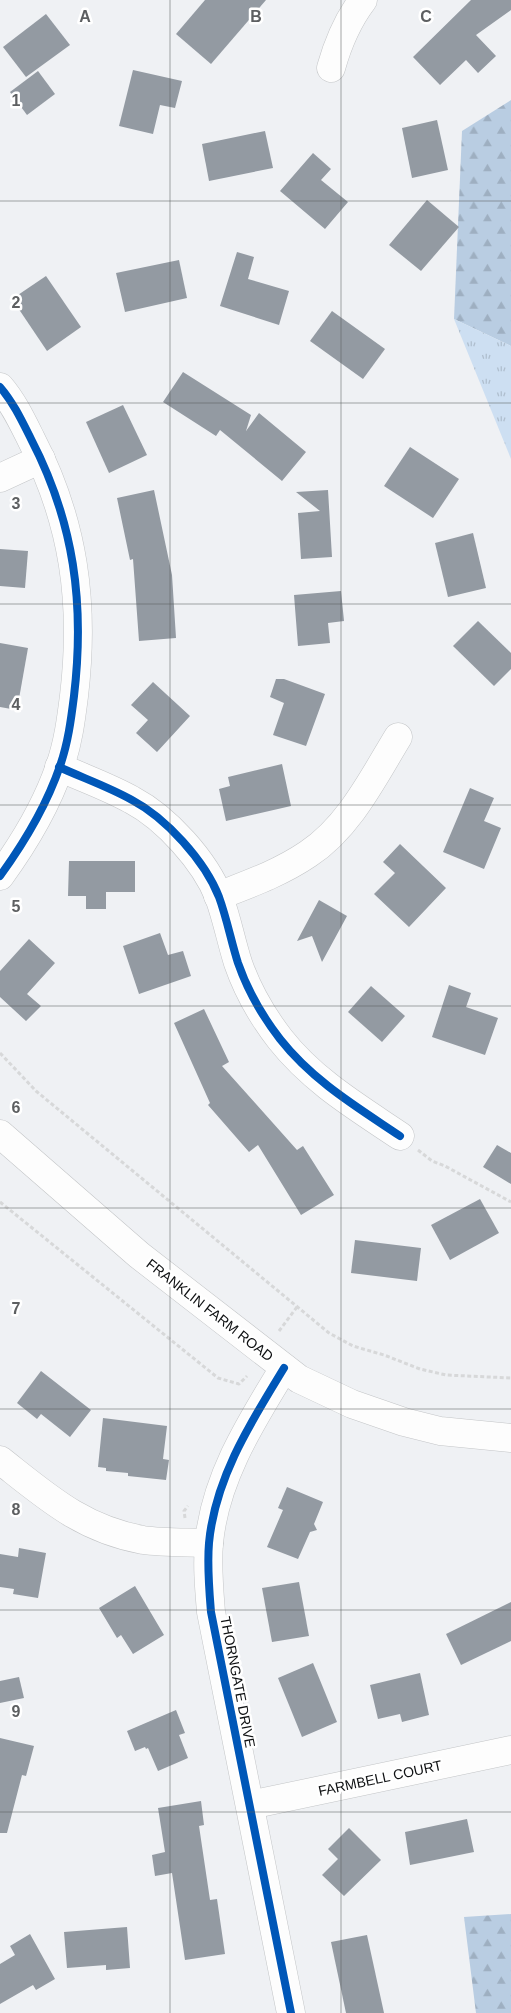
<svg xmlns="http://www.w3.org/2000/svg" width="511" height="2013" font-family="Arial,sans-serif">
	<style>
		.forest { fill: url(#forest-firs) }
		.park { fill: url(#park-tufts) }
		.building { fill: #939aa2 }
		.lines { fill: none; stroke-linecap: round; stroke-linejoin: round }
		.minor-casing { stroke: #c3c5c7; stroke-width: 29 }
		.major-casing { stroke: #c3c5c7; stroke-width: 29 }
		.path { stroke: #d7d8d9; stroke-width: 3; stroke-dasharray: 4 2.5; stroke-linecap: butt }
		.minor { stroke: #fdfdfd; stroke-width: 28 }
		.major { stroke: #fdfdfd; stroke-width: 28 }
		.cycleway-casing { stroke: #fff; stroke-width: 11 }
		.cycleway { stroke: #0057b8; stroke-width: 8 }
		.grid { fill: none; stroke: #5d5f61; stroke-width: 1; stroke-opacity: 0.55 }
		.labels { text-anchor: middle; stroke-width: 5; stroke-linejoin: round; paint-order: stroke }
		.street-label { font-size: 14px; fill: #0e1012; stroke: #fff }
		.grid-label { font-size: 16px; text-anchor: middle; font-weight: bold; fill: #5d5f61; stroke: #fff; stroke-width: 5; stroke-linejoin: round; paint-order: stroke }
	</style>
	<defs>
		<pattern id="forest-firs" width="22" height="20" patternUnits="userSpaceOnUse" patternTransform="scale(1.25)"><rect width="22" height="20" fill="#b9cde2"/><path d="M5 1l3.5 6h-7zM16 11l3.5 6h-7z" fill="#9eafc1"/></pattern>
		<pattern id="park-tufts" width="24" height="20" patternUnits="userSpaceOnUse" patternTransform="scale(1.25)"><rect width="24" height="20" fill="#cddff2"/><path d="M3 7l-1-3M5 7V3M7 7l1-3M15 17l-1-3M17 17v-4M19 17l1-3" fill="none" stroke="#afbece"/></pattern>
	</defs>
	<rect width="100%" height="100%" fill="#eff1f4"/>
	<g class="forest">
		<polygon points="511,100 511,346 454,319 462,131"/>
		<polygon points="511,1914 511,2013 476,2013 464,1917"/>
	</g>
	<polygon class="park" points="454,319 511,346 511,459"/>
	<g class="building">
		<polygon points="205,0 266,0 211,64 176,34"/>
		<polygon points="471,0 511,0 511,10 476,35 496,56 478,73 466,60 440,85 413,57"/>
		<polygon points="46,14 70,45 26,77 3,47"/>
		<polygon points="133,70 182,81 175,108 160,105 153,134 119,126"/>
		<polygon points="38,71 55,94 27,115 10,92"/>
		<polygon points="437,120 448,170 412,178 402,128"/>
		<polygon points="265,131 273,168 209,181 202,144"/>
		<polygon points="313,153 331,169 321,180 348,202 325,229 280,191"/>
		<polygon points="427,200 459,227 421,271 389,245"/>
		<polygon points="237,252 254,257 248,279 289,291 279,325 220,306"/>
		<polygon points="179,260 187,298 125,312 116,273"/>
		<polygon points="46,276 81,327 47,351 12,299"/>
		<polygon points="332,311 385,349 363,379 310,341"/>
		<polygon points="183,372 251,415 246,431 259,413 306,452 282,481 220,430 216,436 163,402"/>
		<polygon points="123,405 147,455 109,473 86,422"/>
		<polygon points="410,447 459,479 433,518 384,486"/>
		<polygon points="154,490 172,575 176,638 139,641 133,559 130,560 117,498"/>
		<polygon points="328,490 332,557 301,559 298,513 320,511 296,492"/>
		<polygon points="473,533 486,588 448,597 435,543"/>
		<polygon points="0,549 28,551 25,588 0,586"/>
		<polygon points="341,591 344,621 328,623 330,643 298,646 294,595"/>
		<polygon points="478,621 511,653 511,669 494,686 453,646"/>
		<polygon points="0,643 28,648 17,710 0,707"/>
		<polygon points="276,679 284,679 325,694 306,746 273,735 284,703 270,697"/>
		<polygon points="153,682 190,716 157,752 136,733 148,720 131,705"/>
		<polygon points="282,764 291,806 226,821 219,789 230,786 228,777"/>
		<polygon points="470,788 494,798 484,821 501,828 484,869 443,852"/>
		<polygon points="400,844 446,888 409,927 374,894 395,873 383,862"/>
		<polygon points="69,861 135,861 135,892 106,892 106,909 86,909 86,896 68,896"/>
		<polygon points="319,900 347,916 322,962 312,936 297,941"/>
		<polygon points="160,933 168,955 183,951 191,976 139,994 123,946"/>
		<polygon points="29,939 55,963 27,994 41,1006 26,1021 0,997 0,971"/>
		<polygon points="449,985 471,993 466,1007 498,1018 485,1055 432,1037"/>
		<polygon points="371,986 405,1016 382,1042 348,1012"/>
		<polygon points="204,1009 229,1062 222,1066 297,1150 303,1146 334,1195 301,1215 258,1145 249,1152 208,1105 210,1103 174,1023"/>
		<polygon points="497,1145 511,1153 511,1184 483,1167"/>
		<polygon points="480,1199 499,1233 450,1260 431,1225"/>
		<polygon points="355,1240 421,1248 417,1281 351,1273"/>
		<polygon points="41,1371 91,1410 70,1437 41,1414 37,1419 17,1403"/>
		<polygon points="103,1418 167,1426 163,1459 169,1460 166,1480 128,1476 128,1473 106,1471 106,1468 98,1467"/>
		<polygon points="287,1487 323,1502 314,1524 317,1530 310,1532 298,1559 267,1547 283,1510 278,1508"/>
		<polygon points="19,1548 46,1553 38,1598 13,1594 14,1589 0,1587 0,1554 18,1557"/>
		<polygon points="299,1582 309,1636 272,1642 262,1588"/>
		<polygon points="135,1586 164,1635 133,1654 121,1635 117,1638 99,1608"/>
		<polygon points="511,1602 511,1641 461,1665 446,1634"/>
		<polygon points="313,1663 337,1722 302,1737 278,1678"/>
		<polygon points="420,1673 429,1715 402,1722 400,1714 378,1719 370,1685"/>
		<polygon points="19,1677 24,1698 0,1703 0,1681"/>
		<polygon points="176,1710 185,1733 179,1735 188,1758 158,1771 148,1748 146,1749 145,1747 135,1751 127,1731"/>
		<polygon points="0,1738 34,1746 26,1776 22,1775 7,1833 0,1833"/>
		<polygon points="201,1801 204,1825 199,1826 210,1900 217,1899 225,1954 185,1960 172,1873 155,1876 152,1855 165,1852 158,1808"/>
		<polygon points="467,1819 474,1852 410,1865 405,1832"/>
		<polygon points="349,1828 381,1860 344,1896 322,1875 338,1859 328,1849"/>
		<polygon points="127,1927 130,1968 106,1970 106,1965 67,1968 64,1932"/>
		<polygon points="30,1934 55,1979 36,1990 33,1985 0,2004 0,1964 15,1955 10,1946"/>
		<polygon points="367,1935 384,2013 346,2013 331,1942"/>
	</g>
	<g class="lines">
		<defs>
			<g id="minor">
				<path d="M331,68C338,43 347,21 363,0"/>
				<path d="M0,387C13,402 22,421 31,439C74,522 85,603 74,696C71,720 68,743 60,766C47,804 24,843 0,876"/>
				<polyline points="0,478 41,459"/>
				<path d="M59,767C83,778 109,787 132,800C166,818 205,861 219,897C227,919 231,941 238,963C247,989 263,1017 280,1039C313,1081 357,1107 400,1136"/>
				<path d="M218,896C249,884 280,873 308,854C349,827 373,778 398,737"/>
				<path d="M284,1368C251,1422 215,1478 209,1543C207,1566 209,1588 211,1612L291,2013"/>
				<path d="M0,1460C47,1497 82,1529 143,1540C164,1543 188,1542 209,1543"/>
				<polyline points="250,1805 511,1750"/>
			</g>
			<polyline id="major" points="0,1134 139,1255 299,1379 352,1404 404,1422 440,1431 511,1438"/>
		</defs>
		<use href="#minor" class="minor-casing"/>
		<use href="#major" class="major-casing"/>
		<g class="path">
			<polyline points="0,1053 36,1091 329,1333 353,1346 384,1355 420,1369 446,1375 511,1378"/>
			<polyline points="418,1150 432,1161 445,1166 511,1202"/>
			<polyline points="0,1202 218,1378 239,1384 247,1376"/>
			<polyline points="279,1331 297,1307"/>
			<polyline points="185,1518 184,1511 188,1506"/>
		</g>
		<use href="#minor" class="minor"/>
		<use href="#major" class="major"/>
		<defs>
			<g id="cycleway">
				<path d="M0,387C13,402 22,421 31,439C74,522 85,603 74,696C71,720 68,743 60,766C47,804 24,843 0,876"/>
				<path d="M59,767C83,778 109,787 132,800C166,818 205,861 219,897C227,919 231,941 238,963C247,989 263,1017 280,1039C313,1081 357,1107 400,1136"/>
				<path d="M284,1368C251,1422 215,1478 209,1543C207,1566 209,1588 211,1612L291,2013"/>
			</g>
		</defs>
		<use href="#cycleway" class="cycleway-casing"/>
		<use href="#cycleway" class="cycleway"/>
	</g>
	<path class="grid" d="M170,0V2013M341,0V2013M0,201H511M0,403H511M0,604H511M0,805H511M0,1006H511M0,1208H511M0,1409H511M0,1610H511M0,1812H511"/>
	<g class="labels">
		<g class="street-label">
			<text transform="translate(210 1310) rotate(38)" y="5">FRANKLIN FARM ROAD</text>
			<text transform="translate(238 1682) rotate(79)" y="5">THORNGATE DRIVE</text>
			<text transform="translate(380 1778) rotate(-12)" y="5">FARMBELL COURT</text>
		</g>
	</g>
	<g class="grid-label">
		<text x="85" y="22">A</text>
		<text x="256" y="22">B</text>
		<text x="426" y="22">C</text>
		<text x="16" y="106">1</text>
		<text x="16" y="308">2</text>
		<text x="16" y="509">3</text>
		<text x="16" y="710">4</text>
		<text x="16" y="912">5</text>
		<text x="16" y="1113">6</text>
		<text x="16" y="1314">7</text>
		<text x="16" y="1515">8</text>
		<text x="16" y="1717">9</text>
	</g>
</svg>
